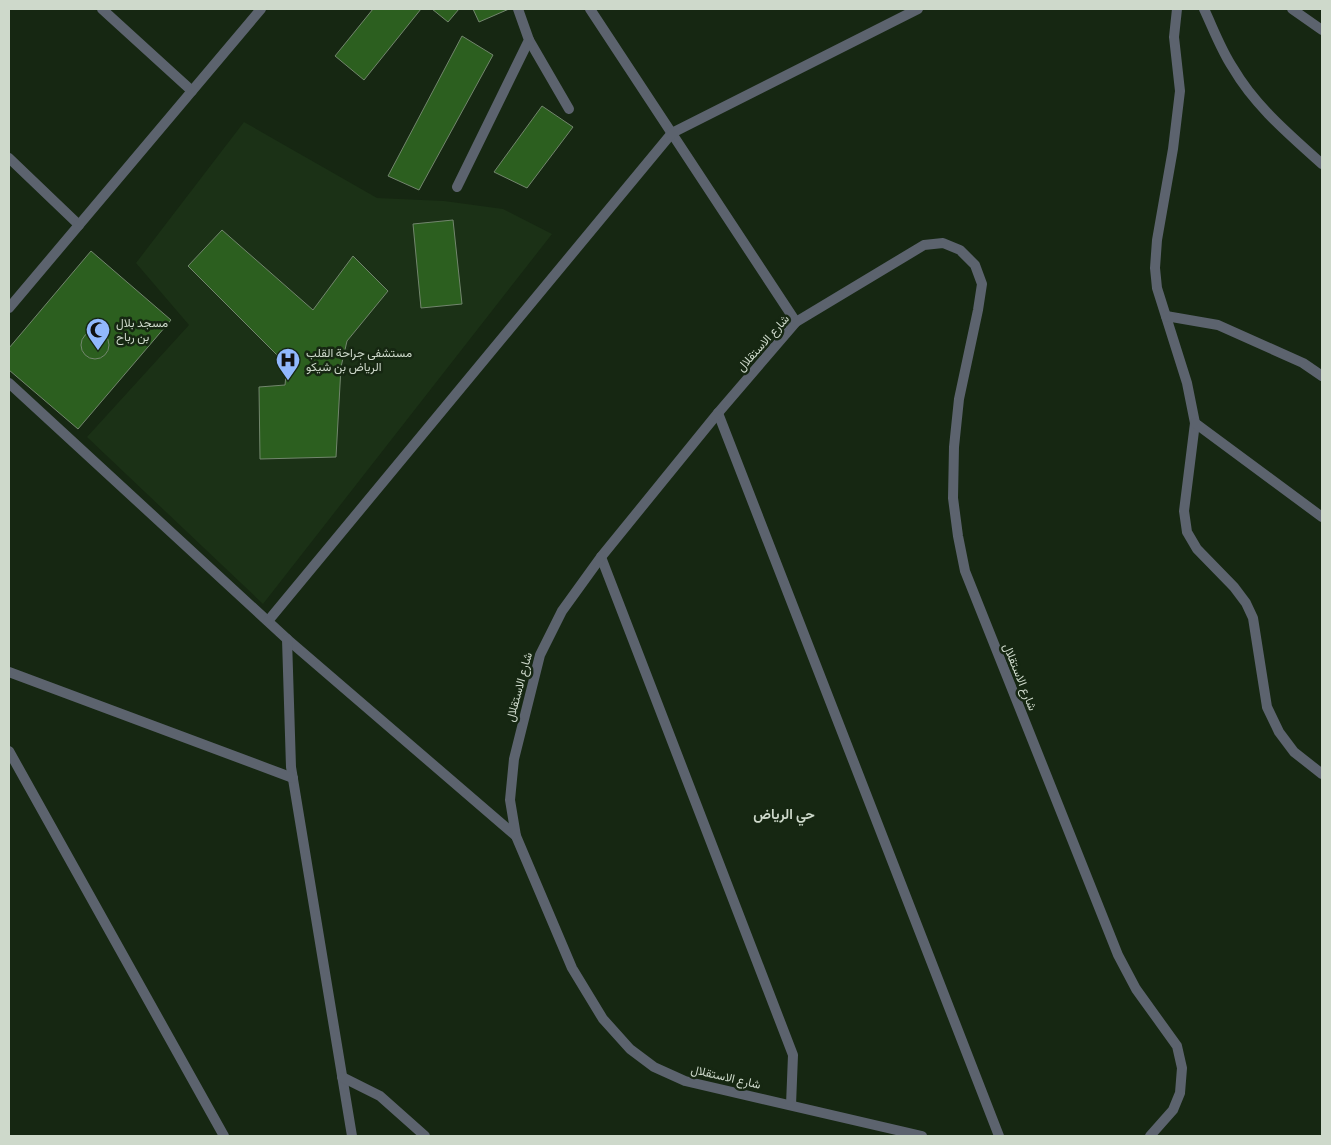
<svg xmlns="http://www.w3.org/2000/svg" width="1331" height="1145" font-family="Signika,Vazirmatn,sans-serif">
	<style>
		.built { fill: #1b3116 }
		.building { fill: #2c5f1f; stroke: #72866d }
		.lines { fill: none; stroke-linecap: round; stroke-linejoin: round }
		.service { stroke: #5c636e; stroke-width: 10 }
		.minor { stroke: #5c636e; stroke-width: 10 }
		.labels { text-anchor: middle; stroke-width: 5; stroke-linejoin: round; paint-order: stroke }
		.poi-label { font-size: 12px; fill: #ced9cb; stroke: #162712; text-anchor: start }
		.street-label { font-size: 12px; fill: #ced9cb; stroke: #162712 }
		.neighbourhood-label { font-size: 14px; font-weight: bold; fill: #ced9cb; stroke: #162712 }
	</style>
	<rect width="100%" height="100%" fill="#162712"/>
	<polygon class="built" points="244,122 377,198 444,201 503,209 552,234 263,604 87,437 189,325 136,263"/>
	<g class="building">
		<polygon points="373,9 421,9 364,80 335,56"/>
		<polygon points="432,9 459,9 448,22"/>
		<polygon points="473,9 509,9 479,22"/>
		<polygon points="462,36 493,55 419,190 388,176"/>
		<polygon points="542,106 573,127 527,188 494,172"/>
		<polygon points="453,220 462,304 421,308 413,224"/>
		<polygon points="222,230 313,310 353,256 388,291 347,341 341,367 336,457 260,459 259,387 285,385 287,365 188,266"/>
		<polygon points="91,251 171,320 78,429 9,370 9,348"/>
		<circle cx="95" cy="345" r="14"/>
	</g>
	<g class="lines">
		<g class="service">
			<polyline points="529,40 569,109"/>
			<polyline points="457,187 529,40 518,9"/>
		</g>
		<g class="minor">
			<polyline points="102,9 192,91"/>
			<polyline points="590,9 796,322"/>
			<polyline points="1177,9 1174,37 1180,91 1173,149 1157,240 1155,268 1157,288 1187,383 1195,423 1184,511 1187,532 1197,549 1234,587 1246,603 1253,618 1267,707 1279,732 1294,752 1322,774"/>
			<path d="M1204,9C1213,28 1221,50 1233,68C1255,106 1290,135 1322,164"/>
			<polyline points="1292,9 1322,30"/>
			<polyline points="9,158 79,225"/>
			<polyline points="9,308 261,9"/>
			<polyline points="1166,316 1218,325 1303,363 1322,376"/>
			<polyline points="9,383 287,639 516,836"/>
			<polyline points="718,413 999,1136"/>
			<polyline points="1195,423 1322,517"/>
			<polyline points="601,557 793,1055 791,1105"/>
			<polyline points="268,621 672,133 918,9"/>
			<polyline points="287,639 291,767 352,1136"/>
			<polyline points="9,672 293,778"/>
			<polyline points="9,751 224,1136"/>
			<polyline points="342,1077 380,1096 425,1136"/>
			<polyline points="922,1136 685,1081 654,1067 630,1049 603,1019 572,968 516,836 510,800 514,759 540,655 562,611 601,557 718,413 796,322 924,245 943,243 960,250 975,265 982,284 978,310 959,399 954,447 953,498 958,536 965,571 1118,955 1136,989 1177,1046 1182,1068 1180,1093 1173,1110 1150,1136"/>
		</g>
	</g>
	<defs>
		<symbol id="mosque-pin" viewBox="-11 -11 22 30"><path d="M0 17L-7.5 6A9.5 9.5 0 1 1 7.5 6Z" fill="#91b8fd" stroke="#162712"/><path d="M3.5-4.9A6 6 0 1 0 3.5 4.9A5 5 0 1 1 3.5-4.9Z" fill="#111"/></symbol>
		<symbol id="hospital-pin" viewBox="-11 -11 22 30"><path d="M0 17L-7.5 6A9.5 9.5 0 1 1 7.5 6Z" fill="#91b8fd" stroke="#162712"/><path d="M-5-5h3v3.5h4V-5h3V5h-3V1.5h-4V5h-3Z" fill="#111"/></symbol>
	</defs>
	<g fill-rule="evenodd">
		<use href="#mosque-pin" x="84" y="316" width="28" height="38"/>
		<use href="#hospital-pin" x="274" y="346" width="28" height="38"/>
	</g>
	<g class="labels">
		<g class="poi-label">
			<text x="116" y="327">مسجد بلال<tspan x="116" dy="14">بن رباح</tspan></text>
			<text x="306" y="357">مستشفى جراحة القلب<tspan x="306" dy="14">الرياض بن شيكو</tspan></text>
		</g>
		<g class="street-label">
			<text transform="translate(763 343) rotate(-48)" y="4">شارع الاستقلال</text>
			<text transform="translate(1020 677) rotate(68)" y="4">شارع الاستقلال</text>
			<text transform="translate(519 687) rotate(-75)" y="4">شارع الاستقلال</text>
			<text transform="translate(726 1077) rotate(13)" y="4">شارع الاستقلال</text>
		</g>
		<g class="neighbourhood-label">
			<text x="784" y="819">حي الرياض</text>
		</g>
	</g>
	<rect width="1331" height="1145" fill="none" stroke="#ced9cb" stroke-width="20"/>
</svg>
